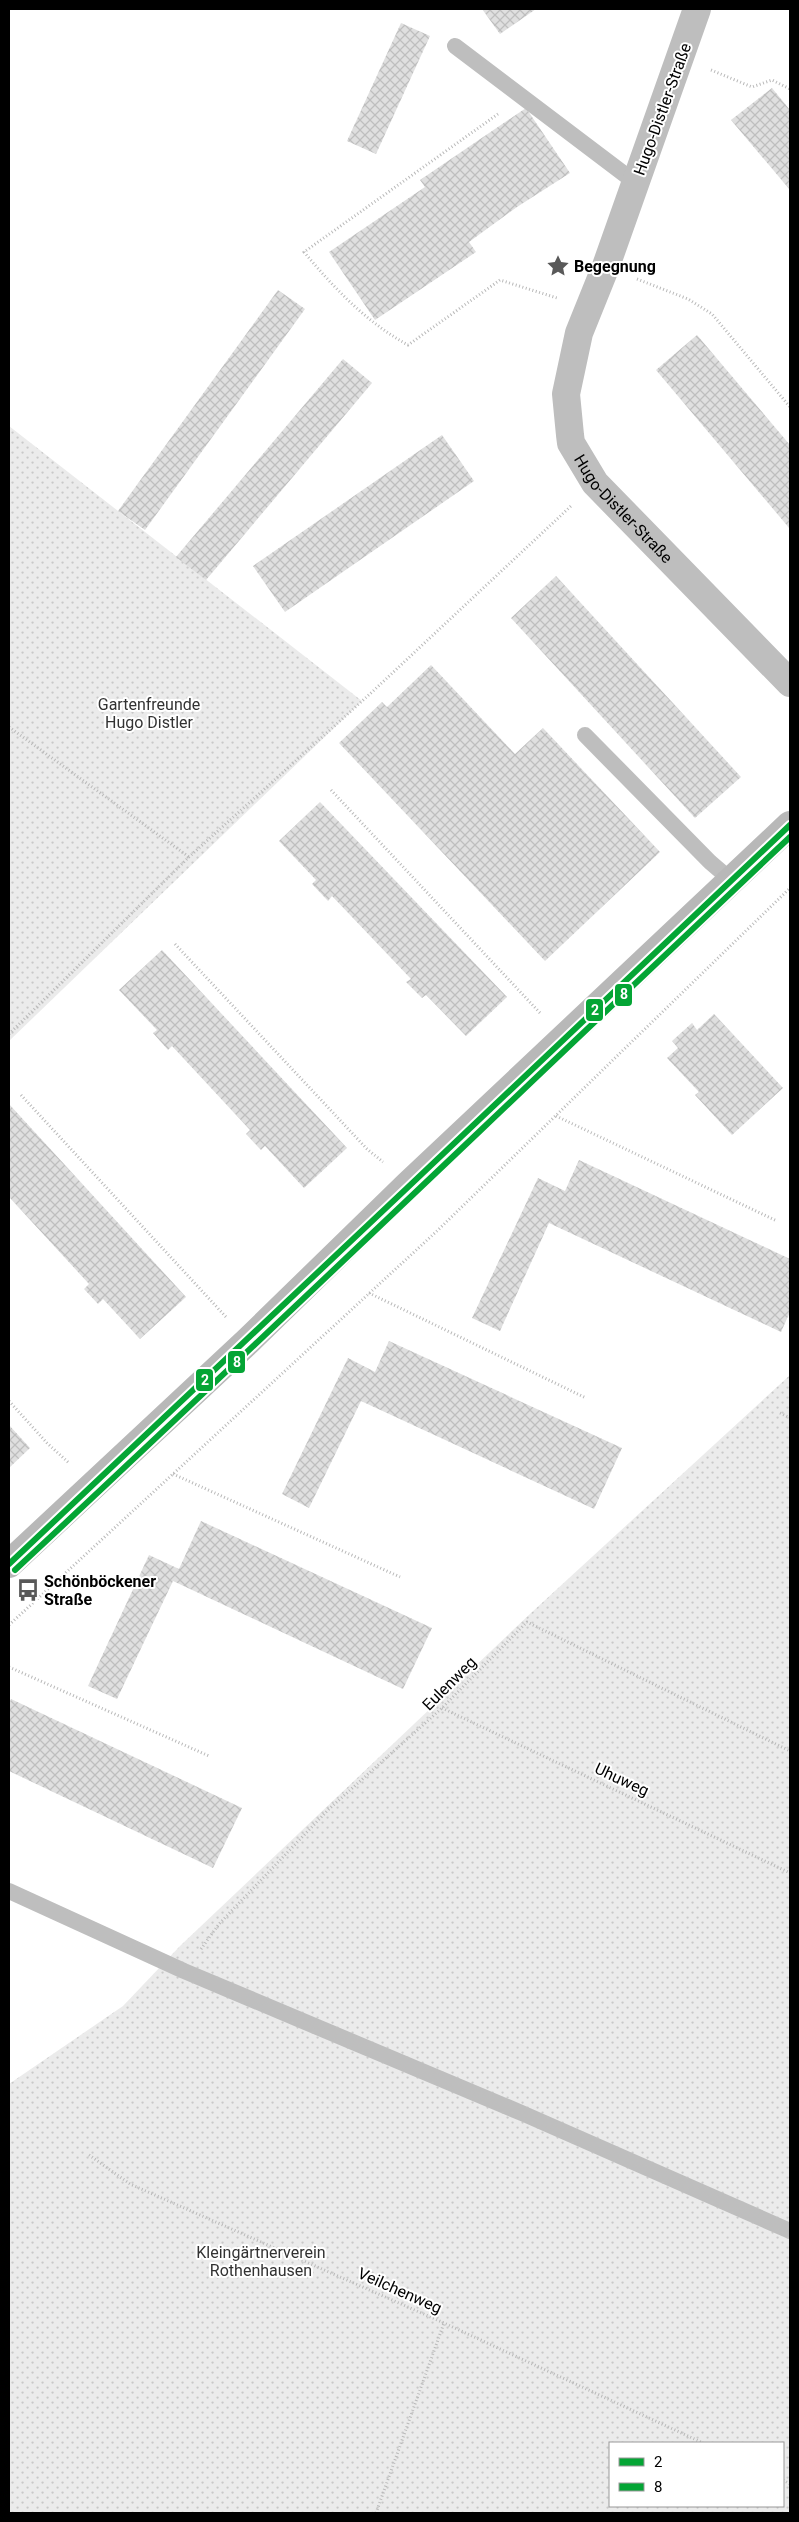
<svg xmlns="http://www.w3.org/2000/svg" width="799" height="2522" font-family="Roboto,sans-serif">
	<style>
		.garden { fill: url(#garden-dots); fill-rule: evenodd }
		.building { fill: url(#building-cross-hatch) }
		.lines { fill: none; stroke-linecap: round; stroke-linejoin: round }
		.path { stroke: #b9b9b9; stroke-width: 3; stroke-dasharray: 1 2.5; stroke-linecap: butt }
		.service { stroke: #bebebe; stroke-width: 16 }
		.minor { stroke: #bebebe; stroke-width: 28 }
		.secondary { stroke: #b8b8b8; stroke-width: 28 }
		.bus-1-casing { stroke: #fff; stroke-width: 10 }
		.bus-2-casing { stroke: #fff; stroke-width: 10 }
		.bus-1 { stroke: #04a535; stroke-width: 6 }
		.bus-2 { stroke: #04a535; stroke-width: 6 }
		.labels { text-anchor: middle; stroke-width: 4; stroke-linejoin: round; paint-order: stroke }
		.street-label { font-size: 16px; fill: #000; stroke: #fff }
		.poi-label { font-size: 16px; font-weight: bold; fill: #000; stroke: #fff; text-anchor: start }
		.park-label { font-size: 16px; fill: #323232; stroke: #fff }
		.line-badge { stroke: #fff; stroke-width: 2 }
		.badge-label { font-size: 14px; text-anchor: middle; font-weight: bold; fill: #fff }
	</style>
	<defs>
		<pattern id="garden-dots" width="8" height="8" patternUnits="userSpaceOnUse" patternTransform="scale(1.25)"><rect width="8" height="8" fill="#ebebeb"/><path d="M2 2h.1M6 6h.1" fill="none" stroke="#c8c8c8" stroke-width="1.8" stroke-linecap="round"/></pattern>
		<pattern id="building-cross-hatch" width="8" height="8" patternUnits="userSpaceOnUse" patternTransform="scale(1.25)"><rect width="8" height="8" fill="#dfdfdf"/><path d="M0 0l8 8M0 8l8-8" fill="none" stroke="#bebebe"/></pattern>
	</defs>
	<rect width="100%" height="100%" fill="#fff"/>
	<g class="garden">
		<polygon points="9,426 362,701 9,1041"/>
		<path d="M790,1375V2513H9V2084L123,2006L180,1946L531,1613ZM610,2443H783V2506H610Z"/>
	</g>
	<g class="building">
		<polygon points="482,9 536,9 500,34"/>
		<polygon points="401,23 430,36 376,154 347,141"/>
		<polygon points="772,88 790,110 790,190 731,120"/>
		<polygon points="526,108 570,173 517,207 469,242 476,252 375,320 329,252 425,187 420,180"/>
		<polygon points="278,290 305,309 145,530 118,511"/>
		<polygon points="697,335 790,445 790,529 656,370"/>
		<polygon points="343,359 372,383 206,580 176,557"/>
		<polygon points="442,435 474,481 285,612 253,566"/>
		<polygon points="556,576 741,777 695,818 511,618"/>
		<polygon points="431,665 515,754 543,728 660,852 545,961 339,743 382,702 387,707"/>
		<polygon points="320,802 507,997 466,1036 426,995 422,998 406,982 411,979 332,896 328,901 312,884 316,880 279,841"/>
		<polygon points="162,950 347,1148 304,1188 265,1146 261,1150 246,1134 250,1130 172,1046 168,1050 153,1033 157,1030 119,990"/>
		<polygon points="714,1014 783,1088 732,1135 695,1095 699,1092 667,1058 678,1048 672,1041 692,1023 697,1030"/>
		<polygon points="9,1104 186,1297 140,1339 103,1299 98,1304 84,1289 89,1284 10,1198 9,1200"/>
		<polygon points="579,1160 790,1259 790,1312 781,1332 549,1223 500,1331 472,1318 538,1178 565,1191"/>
		<polygon points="389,1341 622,1448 594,1509 361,1401 309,1508 282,1494 348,1358 375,1372"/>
		<polygon points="9,1425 30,1448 9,1468"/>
		<polygon points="201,1521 432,1628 403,1689 173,1581 117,1699 88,1686 149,1555 179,1569"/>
		<polygon points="11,1699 242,1808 213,1868 9,1771 9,1704"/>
	</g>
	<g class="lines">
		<g class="path">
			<polyline points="711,70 752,87 772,80 790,89"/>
			<path d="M498,114L304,252C334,288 366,322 408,345L500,280L557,298"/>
			<polyline points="637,279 688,299 712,314 790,407"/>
			<polyline points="9,727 189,857"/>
			<polyline points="331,790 541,1014"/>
			<polyline points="175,944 367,1149 383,1162"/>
			<polyline points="9,1034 189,857 371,693 571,506"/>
			<polyline points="21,1095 226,1317"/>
			<polyline points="556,1116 777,1221"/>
			<polyline points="369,1293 586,1398"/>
			<polyline points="9,1401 47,1443 69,1463"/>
			<polyline points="780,1413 790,1418"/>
			<polyline points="173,1474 400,1577"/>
			<polyline points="9,1625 438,1230 790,888"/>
			<polyline points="9,1667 209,1756"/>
			<polyline points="442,1708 790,1873"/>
			<polyline points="201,1949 219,1924 329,1809 442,1708 527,1622 790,1751"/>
			<polyline points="89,2155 130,2184 444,2323 703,2443"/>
			<polyline points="783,2480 790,2484"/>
			<polyline points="376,2513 444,2323"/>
		</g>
		<g class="service">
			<polyline points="455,46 636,183"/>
			<polyline points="585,735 710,862 731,880"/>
			<polyline points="9,1891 184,1971 524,2114 790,2231"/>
		</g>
		<path class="minor" id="s1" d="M697,9L606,266L579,333L566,394L570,435L571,443L595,483L790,683"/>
		<polyline class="secondary" points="9,1564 248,1341 408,1185 790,825"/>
		<defs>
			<path id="bus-1" d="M9,1564C271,1319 529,1071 790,825"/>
			<path id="bus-2" d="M15,1570C275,1328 531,1081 790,837"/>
		</defs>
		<use href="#bus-1" class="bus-1-casing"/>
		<use href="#bus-2" class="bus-2-casing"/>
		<use href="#bus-1" class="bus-1"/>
		<use href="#bus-2" class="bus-2"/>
	</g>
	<defs>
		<symbol id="sight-bare" viewBox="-9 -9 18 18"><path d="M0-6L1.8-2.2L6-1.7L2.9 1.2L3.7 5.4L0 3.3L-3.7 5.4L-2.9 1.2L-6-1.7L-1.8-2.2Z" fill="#595959" stroke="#fff" stroke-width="2.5" paint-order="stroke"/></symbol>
		<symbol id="bus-bare" viewBox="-9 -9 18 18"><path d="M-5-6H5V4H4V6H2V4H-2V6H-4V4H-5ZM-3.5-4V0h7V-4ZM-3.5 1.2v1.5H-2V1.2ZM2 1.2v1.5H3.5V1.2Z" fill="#595959" stroke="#fff" stroke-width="2.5" paint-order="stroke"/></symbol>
	</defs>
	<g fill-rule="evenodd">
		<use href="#sight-bare" x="542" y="250" width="32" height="32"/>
		<use href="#bus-bare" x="12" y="1574" width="32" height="32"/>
	</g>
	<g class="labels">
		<g class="street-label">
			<text transform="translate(662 109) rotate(-70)" y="6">Hugo-Distler-Straße</text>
			<text dy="6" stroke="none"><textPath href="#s1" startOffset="541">Hugo-Distler-Straße</textPath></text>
			<text transform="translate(449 1683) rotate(-45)" y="6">Eulenweg</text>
			<text transform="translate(622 1779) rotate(25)" y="6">Uhuweg</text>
			<text transform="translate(400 2290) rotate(24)" y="6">Veilchenweg</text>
		</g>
		<g class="poi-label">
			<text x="574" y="272">Begegnung</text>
			<text x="44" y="1587">Schönböckener<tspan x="44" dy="18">Straße</tspan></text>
		</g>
		<g class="park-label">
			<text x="149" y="710">Gartenfreunde<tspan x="149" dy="18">Hugo Distler</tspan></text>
			<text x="261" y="2258">Kleingärtnerverein<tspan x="261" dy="18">Rothenhausen</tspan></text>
		</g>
	</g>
	<g class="line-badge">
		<rect x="614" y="983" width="19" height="24" rx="5" fill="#04a535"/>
		<rect x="585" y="998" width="19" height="24" rx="5" fill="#04a535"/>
		<rect x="227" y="1350" width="19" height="24" rx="5" fill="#04a535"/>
		<rect x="195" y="1368" width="19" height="24" rx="5" fill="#04a535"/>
	</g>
	<g class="badge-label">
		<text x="624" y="999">8</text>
		<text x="595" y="1015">2</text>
		<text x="237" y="1367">8</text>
		<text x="205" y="1385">2</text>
	</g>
	<rect width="799" height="2522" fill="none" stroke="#000000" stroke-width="20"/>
	<rect x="609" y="2442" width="175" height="65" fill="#ffffff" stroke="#999999"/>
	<rect x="619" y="2458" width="25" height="8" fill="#04a535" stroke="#999999"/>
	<text x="654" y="2467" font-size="15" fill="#000000">2</text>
	<rect x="619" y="2483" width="25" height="8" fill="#04a535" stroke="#999999"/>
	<text x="654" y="2492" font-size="15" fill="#000000">8</text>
</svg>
